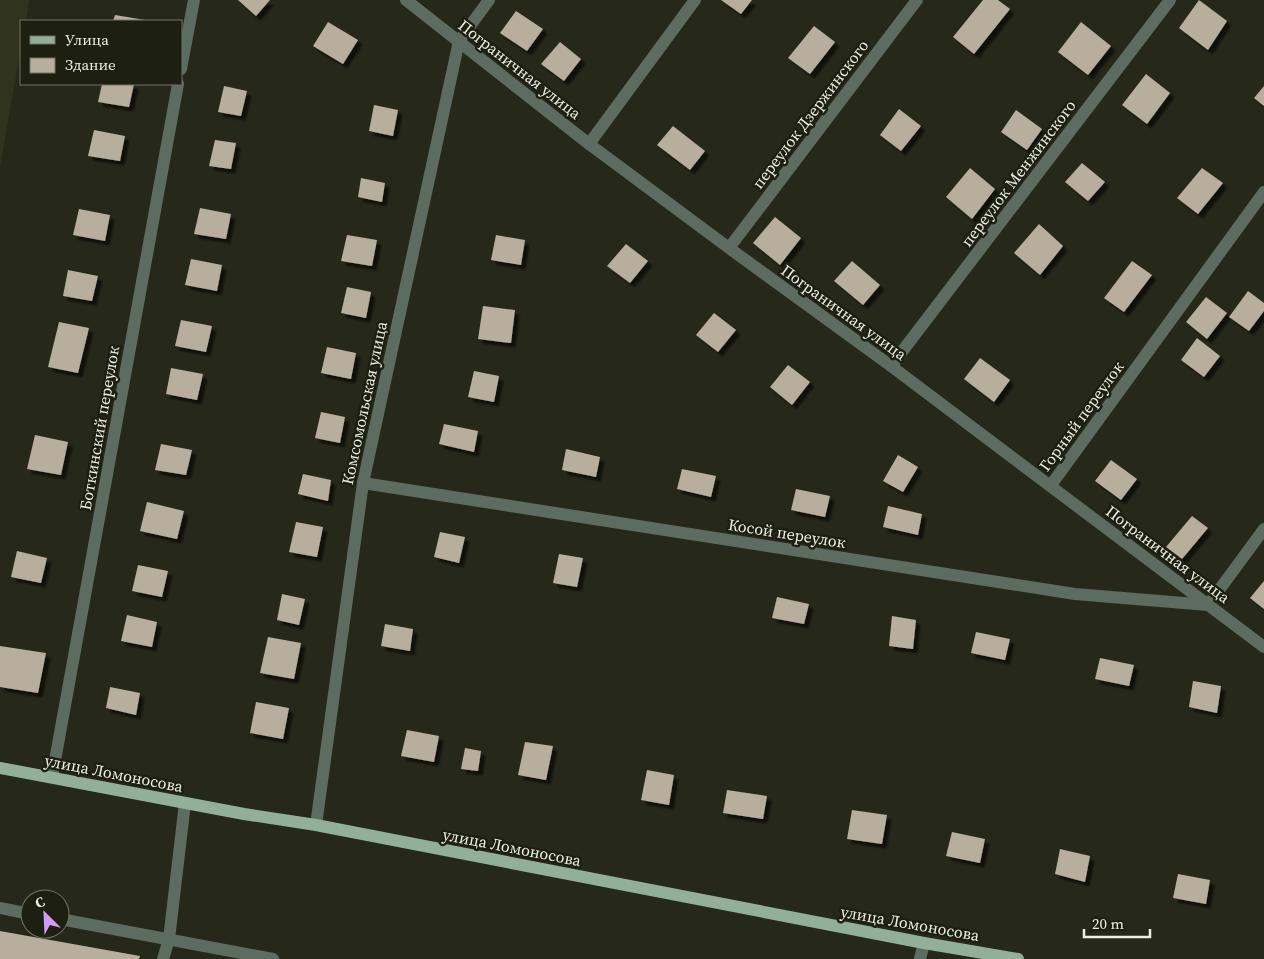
<svg xmlns="http://www.w3.org/2000/svg" width="1264" height="959" font-family="'Source Serif 4',serif">
	<style>
		.built { fill: #30341e }
		.building { fill: #b7ae9d; filter: url(#shadow) }
		.lines { fill: none; stroke-linecap: round; stroke-linejoin: round }
		.minor { stroke: #5d6c60; stroke-width: 12 }
		.major { stroke: #92b098; stroke-width: 12 }
		.labels { text-anchor: middle; stroke-width: 5; stroke-linejoin: round; paint-order: stroke }
		.street-label { font-size: 16px; fill: #ecefe5; stroke: #1d2011 }
	</style>
	<defs>
		<filter id="shadow"><feDropShadow dx="4.5" dy="4.5" stdDeviation="1" flood-color="#0009"/></filter>
	</defs>
	<rect width="100%" height="100%" fill="#26291a"/>
	<polygon class="built" points="0,0 29,0 26,21 21,21 21,47 0,167"/>
	<g class="building">
		<polygon points="238,0 270,0 256,16"/>
		<polygon points="721,0 752,0 741,14"/>
		<polygon points="983,0 998,0 1010,9 974,54 953,37"/>
		<polygon points="1199,0 1227,21 1208,50 1179,28"/>
		<polygon points="516,11 543,29 527,51 500,33"/>
		<polygon points="115,15 145,20 145,21 113,21"/>
		<polygon points="328,22 358,40 343,64 313,46"/>
		<polygon points="1081,22 1111,46 1088,75 1058,52"/>
		<polygon points="814,26 835,42 810,74 788,58"/>
		<polygon points="560,42 581,59 564,81 541,64"/>
		<polygon points="1146,74 1170,93 1147,124 1122,105"/>
		<polygon points="102,84 134,84 129,107 98,102"/>
		<polygon points="224,86 247,91 241,116 218,112"/>
		<polygon points="1264,86 1264,106 1254,98"/>
		<polygon points="374,105 398,110 393,136 369,131"/>
		<polygon points="899,109 921,126 901,151 880,135"/>
		<polygon points="1016,110 1042,129 1027,150 1001,132"/>
		<polygon points="673,126 705,151 690,170 657,145"/>
		<polygon points="94,130 125,136 120,161 88,156"/>
		<polygon points="215,140 236,143 231,169 209,166"/>
		<polygon points="1082,163 1105,182 1088,201 1065,182"/>
		<polygon points="970,168 995,189 972,219 946,197"/>
		<polygon points="1202,168 1223,183 1198,214 1177,198"/>
		<polygon points="361,178 385,183 382,202 358,197"/>
		<polygon points="200,208 231,214 226,239 194,234"/>
		<polygon points="79,209 110,215 105,241 73,235"/>
		<polygon points="775,217 801,238 780,265 753,243"/>
		<polygon points="1039,224 1063,246 1040,275 1014,253"/>
		<polygon points="347,235 377,240 372,266 341,261"/>
		<polygon points="496,235 525,240 521,265 491,260"/>
		<polygon points="626,244 648,261 630,283 607,266"/>
		<polygon points="191,259 222,265 217,291 185,285"/>
		<polygon points="852,261 880,285 863,305 834,281"/>
		<polygon points="1132,261 1152,275 1124,312 1104,298"/>
		<polygon points="68,270 98,276 92,301 63,296"/>
		<polygon points="347,287 371,292 366,318 341,313"/>
		<polygon points="1248,291 1264,303 1264,311 1249,331 1229,317"/>
		<polygon points="1206,297 1227,313 1207,339 1186,322"/>
		<polygon points="483,306 515,310 511,343 478,339"/>
		<polygon points="714,313 736,330 718,352 696,335"/>
		<polygon points="181,320 212,326 206,352 175,346"/>
		<polygon points="59,322 89,328 78,373 48,367"/>
		<polygon points="1197,338 1220,356 1204,377 1181,360"/>
		<polygon points="327,347 356,353 351,379 321,373"/>
		<polygon points="980,358 1010,380 994,402 964,379"/>
		<polygon points="788,365 810,382 792,405 770,387"/>
		<polygon points="171,368 203,374 197,400 166,394"/>
		<polygon points="474,371 499,376 494,402 468,397"/>
		<polygon points="321,412 345,417 340,443 315,438"/>
		<polygon points="444,424 478,431 474,452 439,444"/>
		<polygon points="35,435 68,442 61,475 27,469"/>
		<polygon points="161,444 192,450 186,475 155,470"/>
		<polygon points="566,449 600,457 596,477 562,470"/>
		<polygon points="898,455 918,467 903,492 883,481"/>
		<polygon points="1111,460 1137,479 1121,500 1095,481"/>
		<polygon points="682,469 716,476 711,497 677,489"/>
		<polygon points="303,474 331,480 328,501 298,494"/>
		<polygon points="796,489 830,496 825,517 791,510"/>
		<polygon points="147,502 184,511 177,539 140,531"/>
		<polygon points="888,506 922,514 918,535 883,527"/>
		<polygon points="1192,516 1208,528 1182,559 1166,547"/>
		<polygon points="296,522 323,527 317,557 289,552"/>
		<polygon points="440,532 465,537 459,563 434,557"/>
		<polygon points="17,551 47,558 41,583 11,577"/>
		<polygon points="559,554 583,558 577,587 553,583"/>
		<polygon points="138,565 168,571 162,597 132,591"/>
		<polygon points="1264,581 1264,609 1250,598"/>
		<polygon points="282,594 305,599 299,625 277,620"/>
		<polygon points="777,597 809,604 804,624 772,618"/>
		<polygon points="127,615 157,622 152,647 121,641"/>
		<polygon points="892,616 916,620 913,649 889,646"/>
		<polygon points="385,624 413,629 410,651 381,646"/>
		<polygon points="976,632 1010,639 1005,660 971,653"/>
		<polygon points="268,637 301,643 294,679 260,673"/>
		<polygon points="0,646 46,653 38,693 0,687"/>
		<polygon points="1100,658 1134,665 1129,686 1095,679"/>
		<polygon points="1193,681 1221,686 1217,713 1189,707"/>
		<polygon points="110,687 140,693 136,715 106,708"/>
		<polygon points="256,702 289,708 283,739 250,733"/>
		<polygon points="407,730 439,736 434,762 401,756"/>
		<polygon points="525,742 553,746 546,780 518,775"/>
		<polygon points="465,748 481,751 478,771 461,769"/>
		<polygon points="647,770 674,775 669,805 641,800"/>
		<polygon points="727,790 767,796 763,819 723,813"/>
		<polygon points="852,810 887,815 882,844 847,839"/>
		<polygon points="952,832 985,839 980,863 946,856"/>
		<polygon points="1060,849 1090,856 1085,882 1055,874"/>
		<polygon points="1178,874 1210,880 1206,904 1173,898"/>
		<polygon points="0,931 140,956 139,959 0,959"/>
	</g>
	<g class="lines">
		<g class="minor">
			<polyline points="406,0 589,144 729,248 891,366 1264,647"/>
			<polyline points="181,69 194,0"/>
			<polyline points="589,144 695,0"/>
			<polyline points="729,248 917,0"/>
			<polyline points="891,366 1170,0"/>
			<polyline points="363,483 1075,594 1208,605 1264,529"/>
			<polyline points="1051,485 1264,192"/>
			<polyline points="52,777 178,84"/>
			<polyline points="316,825 363,483 459,41 489,0"/>
			<polyline points="0,908 30,914"/>
			<polyline points="60,919 273,959"/>
			<polyline points="163,959 169,939 185,803"/>
			<polyline points="920,959 924,943"/>
		</g>
		<polyline class="major" points="0,768 244,814 316,825 924,943 1018,959"/>
	</g>
	<g class="labels">
		<g class="street-label">
			<text transform="translate(520 69) rotate(38)" y="6">Пограничная улица</text>
			<text transform="translate(810 114) rotate(-53)" y="6">переулок Дзержинского</text>
			<text transform="translate(1018 173) rotate(-53)" y="6">переулок Менжинского</text>
			<text transform="translate(844 312) rotate(36)" y="6">Пограничная улица</text>
			<text transform="translate(364 403) rotate(-78)" y="6">Комсомольская улица</text>
			<text transform="translate(1081 416) rotate(-54)" y="6">Горный переулок</text>
			<text transform="translate(99 428) rotate(-80)" y="6">Боткинский переулок</text>
			<text transform="translate(787 533) rotate(9)" y="6">Косой переулок</text>
			<text transform="translate(1168 554) rotate(37)" y="6">Пограничная улица</text>
			<text transform="translate(114 773) rotate(11)" y="6">улица Ломоносова</text>
			<text transform="translate(512 847) rotate(11)" y="6">улица Ломоносова</text>
			<text transform="translate(910 923) rotate(10)" y="6">улица Ломоносова</text>
		</g>
	</g>
	<rect x="20" y="20" width="162" height="65" fill="#1d2011" stroke="#707366"/>
	<rect x="30" y="36" width="25" height="8" fill="#92b098" stroke="#707366"/>
	<text x="65" y="45" font-size="15" fill="#ecefe5">Улица</text>
	<rect x="30" y="58" width="25" height="15" fill="#b7ae9d" stroke="#707366"/>
	<text x="65" y="70" font-size="15" fill="#ecefe5">Здание</text>
	<g transform="translate(45 914) rotate(336)"><circle r="24" fill="#1d2011" stroke="#707366"/>
	<path d="M0-4L9 19L0 12L-9 19Z" fill="#d39cfc"/>
	<text y="-8" font-size="14" font-weight="bold" text-anchor="middle" fill="#ecefe5">С</text>
	</g>
	<path d="M1084 929v8h66v-8" fill="none" stroke="#ecefe5" stroke-width="2.5"/>
	<text x="1092" y="929" font-size="15" fill="#ecefe5" stroke="#1d2011" stroke-width="4" paint-order="stroke">20 m</text>
</svg>
